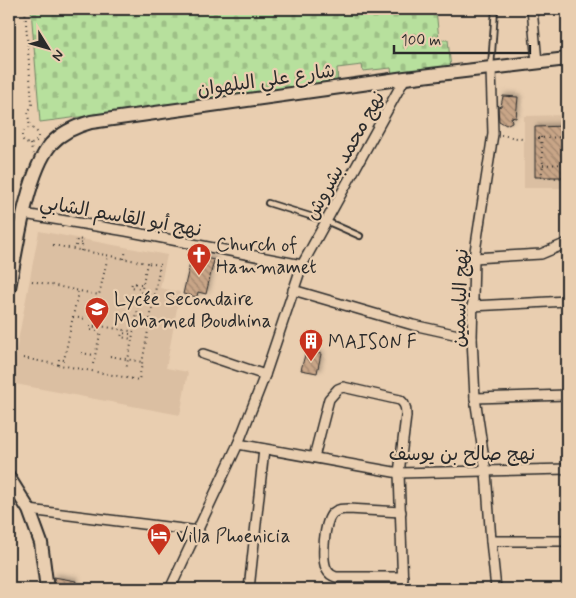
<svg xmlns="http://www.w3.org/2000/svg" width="576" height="598" font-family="Mynerve,'Playpen Sans Arabic',sans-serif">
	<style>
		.built { fill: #dbbfa2 }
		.cemetery { fill: url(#cemetery-stones); stroke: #718664 }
		.building { fill: url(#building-back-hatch); stroke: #2b2b2b; filter: url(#shadow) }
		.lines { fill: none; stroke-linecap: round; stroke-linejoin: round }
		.lane-casing { stroke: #2b2b2b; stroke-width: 8 }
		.street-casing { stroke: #2b2b2b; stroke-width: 12 }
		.secondary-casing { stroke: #2b2b2b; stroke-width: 16 }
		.path { stroke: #2b2b2b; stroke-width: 2; stroke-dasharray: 1 4; stroke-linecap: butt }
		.lane { stroke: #e9ceb0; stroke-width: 4.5 }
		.street { stroke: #e9ceb0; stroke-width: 9 }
		.secondary { stroke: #e9ceb0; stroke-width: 12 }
		.labels { text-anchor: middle; stroke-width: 4.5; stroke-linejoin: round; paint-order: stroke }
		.street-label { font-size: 19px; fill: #2b2b2b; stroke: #e9ceb0 }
		.poi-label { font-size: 19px; fill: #2b2b2b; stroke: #e9ceb0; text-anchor: start }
	</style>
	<defs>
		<pattern id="cemetery-stones" width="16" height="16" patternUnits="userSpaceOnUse" patternTransform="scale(1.25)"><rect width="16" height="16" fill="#b7e09d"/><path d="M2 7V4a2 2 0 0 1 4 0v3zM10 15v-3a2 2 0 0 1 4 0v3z" fill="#9ec087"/></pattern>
		<pattern id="building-back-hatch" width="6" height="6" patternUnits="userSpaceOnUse" patternTransform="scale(1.25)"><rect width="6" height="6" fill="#c8a587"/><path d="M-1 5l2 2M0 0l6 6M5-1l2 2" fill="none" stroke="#a3876f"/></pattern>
		<filter id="shadow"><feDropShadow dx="2.5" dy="-2.5" stdDeviation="2.5" flood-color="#0004"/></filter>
	</defs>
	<rect width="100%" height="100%" fill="#e9ceb0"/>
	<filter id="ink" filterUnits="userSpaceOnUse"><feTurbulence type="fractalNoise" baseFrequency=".02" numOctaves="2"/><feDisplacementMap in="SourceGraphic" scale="10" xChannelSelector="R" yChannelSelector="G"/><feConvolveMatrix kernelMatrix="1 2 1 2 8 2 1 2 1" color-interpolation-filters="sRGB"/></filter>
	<g filter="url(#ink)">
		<g class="built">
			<polygon points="567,115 567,188 524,188 524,116"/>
			<polygon points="39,231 167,255 160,288 180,292 166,368 188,372 180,415 10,383"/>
		</g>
		<polygon class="cemetery" points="31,9 436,9 439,40 448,40 451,69 392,76 391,68 363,71 362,65 337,68 338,84 40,122"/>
		<g class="building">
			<polygon points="503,96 518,97 516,118 511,117 512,122 506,125 499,121 498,107 501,106"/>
			<polygon points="567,126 567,177 535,177 535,127"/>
			<polygon points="192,255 214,260 206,294 198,292 197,297 183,294"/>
			<polygon points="306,351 321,354 317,373 301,370"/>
			<polygon points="54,577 76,581 74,589 55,589"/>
		</g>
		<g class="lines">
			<defs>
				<g id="lane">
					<polyline points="491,67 495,9"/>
					<polyline points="268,203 326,221 360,236"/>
				</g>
				<g id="street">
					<polyline points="532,9 537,62"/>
					<polyline points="491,69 493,134 474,258 472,338 475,398 486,472 491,541 496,589"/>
					<polyline points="24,214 126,231 302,265"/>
					<polyline points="474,258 541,254 567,243"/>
					<polyline points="293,290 413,325 472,338"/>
					<polyline points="472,306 567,301"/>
					<polyline points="203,354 265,375"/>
					<polyline points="475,398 567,395"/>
					<polyline points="238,444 399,473 567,469"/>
					<path d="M314,457L329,399L338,389L343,387L400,400C406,404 406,410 406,416L399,473L403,589"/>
					<polyline points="29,510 199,531"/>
					<path d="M401,512L348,509C343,509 338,509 333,513C324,521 321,560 327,570C329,574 333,576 336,577H403"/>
					<polyline points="491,541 567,541"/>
					<polyline points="170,589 238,444 265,375 302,265 405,78"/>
					<polyline points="249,589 264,449"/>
				</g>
				<g id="secondary">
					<path d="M9,288C16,251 27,172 51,144C62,132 76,126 91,122L405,78L567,59"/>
					<polyline points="9,478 29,510 41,543 47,589"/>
				</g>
			</defs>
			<use href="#lane" class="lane-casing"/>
			<use href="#street" class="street-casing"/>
			<use href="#secondary" class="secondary-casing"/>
			<g class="path">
				<polyline points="25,9 32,104 28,114 30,128"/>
				<circle cx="30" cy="136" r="8"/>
				<polyline points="501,135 522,139"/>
				<polyline points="541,137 543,165 541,178 567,178"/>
				<polyline points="538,138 567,137"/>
				<polyline points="30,144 33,154"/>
				<polyline points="543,165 567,164"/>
				<polyline points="53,245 147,263 126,370"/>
				<polyline points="76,246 77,239 82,240 80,246"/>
				<polyline points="81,251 83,241"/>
				<polyline points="124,259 126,250"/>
				<polyline points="32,281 99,295 108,256"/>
				<polyline points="141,284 132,283 131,287 142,289"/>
				<polyline points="73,317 85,319"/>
				<polyline points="94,325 130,331"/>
				<polyline points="97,331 90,330 90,326 100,328"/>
				<polyline points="130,334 122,333 121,337 132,339"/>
				<polyline points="81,353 94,355"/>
				<polyline points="110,356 142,362"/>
				<polyline points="23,358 139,380 160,265 147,263"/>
				<polyline points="93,364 101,331"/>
				<polyline points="58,365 59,359 64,360 78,292"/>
			</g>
			<use href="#lane" class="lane"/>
			<use href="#street" class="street"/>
			<use href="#secondary" class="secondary"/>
		</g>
	</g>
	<defs>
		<symbol id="church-pin" viewBox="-11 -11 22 30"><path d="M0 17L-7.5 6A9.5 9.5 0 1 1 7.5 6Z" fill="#c8321e" stroke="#e9ceb0"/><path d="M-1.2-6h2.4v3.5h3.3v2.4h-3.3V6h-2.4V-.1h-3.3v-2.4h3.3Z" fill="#fff"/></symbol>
		<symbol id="school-pin" viewBox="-11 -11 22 30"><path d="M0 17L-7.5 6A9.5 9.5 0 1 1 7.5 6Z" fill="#c8321e" stroke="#e9ceb0"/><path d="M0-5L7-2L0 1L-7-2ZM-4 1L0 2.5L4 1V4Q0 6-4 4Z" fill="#fff"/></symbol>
		<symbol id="building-pin" viewBox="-11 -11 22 30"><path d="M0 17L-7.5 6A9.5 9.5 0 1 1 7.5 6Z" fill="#c8321e" stroke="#e9ceb0"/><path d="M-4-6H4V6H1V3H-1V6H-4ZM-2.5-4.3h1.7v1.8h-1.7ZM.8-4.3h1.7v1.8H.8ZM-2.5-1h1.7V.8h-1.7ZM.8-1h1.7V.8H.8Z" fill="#fff"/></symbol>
		<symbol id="hotel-pin" viewBox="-11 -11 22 30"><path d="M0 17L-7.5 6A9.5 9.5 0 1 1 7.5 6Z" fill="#c8321e" stroke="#e9ceb0"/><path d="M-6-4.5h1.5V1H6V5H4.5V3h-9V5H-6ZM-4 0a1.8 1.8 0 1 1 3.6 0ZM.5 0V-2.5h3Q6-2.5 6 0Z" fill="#fff"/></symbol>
	</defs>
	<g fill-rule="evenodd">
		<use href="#church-pin" x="185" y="241" width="28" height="38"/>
		<use href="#school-pin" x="83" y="295" width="28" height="38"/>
		<use href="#building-pin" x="297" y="327" width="28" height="38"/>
		<use href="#hotel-pin" x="145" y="521" width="28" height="38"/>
	</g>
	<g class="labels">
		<g class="street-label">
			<text transform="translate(266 79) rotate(-8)" y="7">شارع علي البلهوان</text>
			<text transform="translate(344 155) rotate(-61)" y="7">نهج محمد بشروش</text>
			<text transform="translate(121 215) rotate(10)" y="7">نهج أبو القاسم الشابي</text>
			<text transform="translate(459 298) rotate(-88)" y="7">نهج الياسمين</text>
			<text x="462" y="460">نهج صالح بن يوسف</text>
		</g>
		<g class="poi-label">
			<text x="216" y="251">Church of<tspan x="216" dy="22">Hammamet</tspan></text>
			<text x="114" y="305">Lycée Secondaire<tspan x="114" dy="22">Mohamed Boudhina</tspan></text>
			<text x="328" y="348">MAISON F</text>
			<text x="176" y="542">Villa Phoenicia</text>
		</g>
	</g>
	<rect width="576" height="598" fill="none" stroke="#e9ceb0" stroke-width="30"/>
	<rect x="15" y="15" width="546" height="568" fill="none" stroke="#2b2b2b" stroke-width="2" filter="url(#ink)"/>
	<g transform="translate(48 48) rotate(127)" stroke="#e9ceb0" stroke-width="4" paint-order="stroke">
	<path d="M0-4L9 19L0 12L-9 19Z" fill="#2b2b2b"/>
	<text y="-8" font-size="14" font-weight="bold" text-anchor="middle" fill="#2b2b2b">N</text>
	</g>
	<path d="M394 45v8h136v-8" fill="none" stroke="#2b2b2b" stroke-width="2.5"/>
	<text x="401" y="45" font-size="15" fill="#2b2b2b" stroke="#e9ceb0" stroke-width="4" paint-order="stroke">100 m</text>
</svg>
